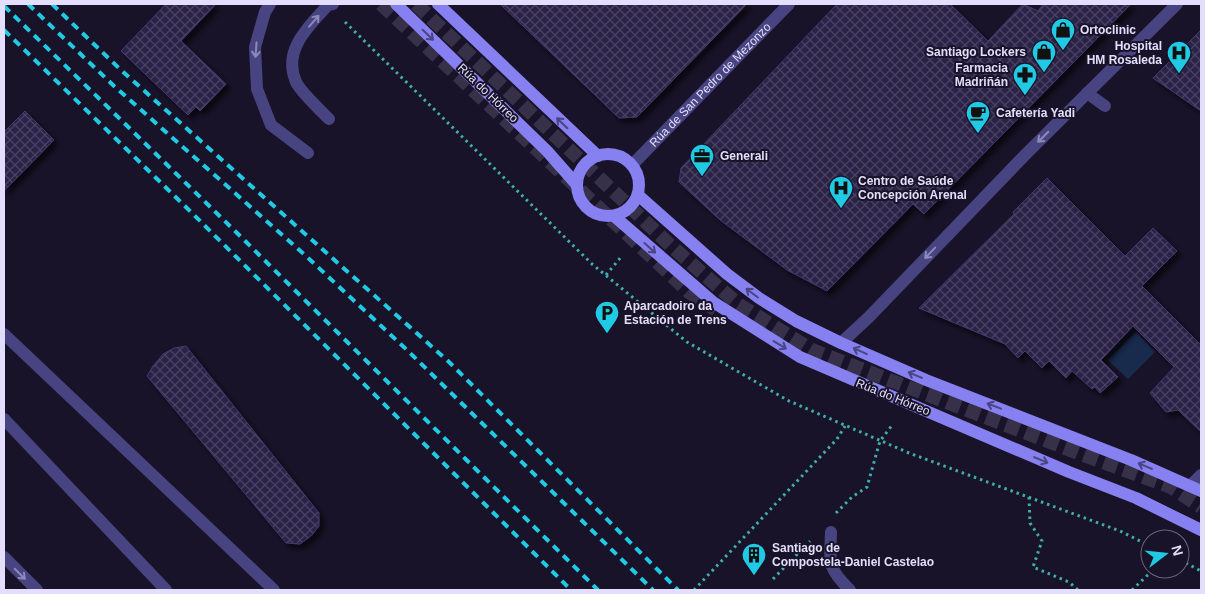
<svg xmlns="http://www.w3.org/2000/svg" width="1205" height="594" font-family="Arial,sans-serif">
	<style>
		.water { fill: #182b4d }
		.building { fill: url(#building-cross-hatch); stroke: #443770; filter: url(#shadow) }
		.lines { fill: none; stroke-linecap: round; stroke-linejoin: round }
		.trunk-tunnel { stroke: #363148; stroke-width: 14; stroke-dasharray: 14 7; stroke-linecap: butt }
		.path { stroke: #3faeab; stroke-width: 3; stroke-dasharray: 2.5 4; stroke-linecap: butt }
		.service { stroke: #484481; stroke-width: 12 }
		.minor { stroke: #484481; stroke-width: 12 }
		.secondary { stroke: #8780f0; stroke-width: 12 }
		.rail { stroke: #21cae4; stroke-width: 4; stroke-dasharray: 8 6; stroke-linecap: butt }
		.oneway { stroke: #8d89b8 }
		.oneway2 { stroke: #4a4482 }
		.labels { text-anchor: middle; stroke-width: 4; stroke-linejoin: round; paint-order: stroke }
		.poi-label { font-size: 12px; font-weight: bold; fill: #e2defb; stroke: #181328; text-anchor: start }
		.street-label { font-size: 12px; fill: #e2defb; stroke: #181328 }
	</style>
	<defs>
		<pattern id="building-cross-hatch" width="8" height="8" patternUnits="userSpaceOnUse" patternTransform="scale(1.25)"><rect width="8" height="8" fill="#2a2246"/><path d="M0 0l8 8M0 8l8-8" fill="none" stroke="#494262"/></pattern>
		<filter id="shadow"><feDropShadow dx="4.5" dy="4.5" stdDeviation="2.5" flood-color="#0009"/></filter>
	</defs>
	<rect width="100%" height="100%" fill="#181328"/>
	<polygon class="water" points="1136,332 1155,352 1128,379 1108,360"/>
	<g class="building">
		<polygon points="166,4 216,4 181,41 226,84 200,111 196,107 188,115 121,51"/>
		<polygon points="500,4 747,4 637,117 619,118"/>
		<polygon points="837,4 950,4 988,41 1023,4 1038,11 1043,4 1131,4 924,214 913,204 827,291 787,270 720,220 679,182 681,168"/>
		<polygon points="1201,30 1201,111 1153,78"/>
		<polygon points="25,111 54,140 4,191 4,132"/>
		<polygon points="1047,178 1125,256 1153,228 1177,251 1142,286 1201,345 1201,432 1178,410 1166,412 1150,393 1174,367 1133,326 1101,360 1118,377 1100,393 1095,387 1092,389 1072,371 1066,378 1049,361 1042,368 1025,351 1018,358 1005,344 919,308 1014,214 1013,212"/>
		<polygon points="186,346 319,513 319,526 312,535 300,544 286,543 147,376 153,366 163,354 174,348"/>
	</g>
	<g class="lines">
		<g class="trunk-tunnel">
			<polyline points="381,4 689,292 716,310"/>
			<polyline points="416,4 670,245 738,304 812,350 1081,454 1171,487 1201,507"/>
		</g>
		<g class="path">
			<polyline points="345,22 592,264 687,342 789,401 909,453 1120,531 1150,546"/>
			<polyline points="606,275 621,257"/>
			<polyline points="1029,497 1030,523 1042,541 1033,567 1069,582 1078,590"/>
			<polyline points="836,513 852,497 867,487 880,441 893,424"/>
			<polyline points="1180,560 1201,571"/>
			<polyline points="773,579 810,541"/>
			<polyline points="694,590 837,439 845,426"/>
			<polyline points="1132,590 1154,569"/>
		</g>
		<g class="service">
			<polyline points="270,4 265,12 255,47 257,89 271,125 308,153"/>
			<polyline points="1087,93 1105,106"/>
			<path d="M329,119C321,111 300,91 296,82C282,50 309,26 328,5L333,4"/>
			<polyline points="4,334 274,590"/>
			<polyline points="4,419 166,590"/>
			<path d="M831,532C830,563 827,568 850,590"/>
		</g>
		<g class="minor">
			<path id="s1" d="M632,165L789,4"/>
			<polyline points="841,343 869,317 1025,155 1177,4"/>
			<polyline points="1190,486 1201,475"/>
			<polyline points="4,557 37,590"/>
		</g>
		<g class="secondary">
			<polyline points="396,4 547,151 577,185"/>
			<polyline points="438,4 598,156"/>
			<circle cx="608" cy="185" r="31"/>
			<polyline points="638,195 727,274 759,298 796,321 841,343 926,380 1131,460 1201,491"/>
			<polyline points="614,216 713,302 800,357 1069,472 1136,498 1201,530"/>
		</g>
		<g class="rail">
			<polyline points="28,4 114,86 306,256 407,350 653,590"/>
			<polyline points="52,4 122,71 448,361 678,590"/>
			<polyline points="4,6 235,231 598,590"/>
			<polyline points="4,30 191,212 571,590"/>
		</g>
	</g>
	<defs><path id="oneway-shaft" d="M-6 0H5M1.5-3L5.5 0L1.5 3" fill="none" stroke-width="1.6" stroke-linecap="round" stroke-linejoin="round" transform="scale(1.25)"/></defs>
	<g class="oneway">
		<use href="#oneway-shaft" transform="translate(314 21) rotate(-49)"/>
		<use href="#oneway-shaft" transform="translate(256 50) rotate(94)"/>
		<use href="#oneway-shaft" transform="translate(1043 137) rotate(135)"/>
		<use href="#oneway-shaft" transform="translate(930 253) rotate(134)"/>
		<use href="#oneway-shaft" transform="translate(20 574) rotate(45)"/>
	</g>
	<g class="oneway2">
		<use href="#oneway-shaft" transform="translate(428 35) rotate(44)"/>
		<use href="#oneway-shaft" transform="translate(562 123) rotate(-136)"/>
		<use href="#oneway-shaft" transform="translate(650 248) rotate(42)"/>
		<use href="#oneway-shaft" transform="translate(752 293) rotate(-143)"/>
		<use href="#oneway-shaft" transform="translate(780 345) rotate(31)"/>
		<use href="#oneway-shaft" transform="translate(860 351) rotate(-156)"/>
		<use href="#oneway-shaft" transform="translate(915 375) rotate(-157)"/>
		<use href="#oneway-shaft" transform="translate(994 406) rotate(-159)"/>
		<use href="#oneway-shaft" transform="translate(1041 460) rotate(23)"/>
		<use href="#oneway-shaft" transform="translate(1145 466) rotate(-157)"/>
	</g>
	<defs>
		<symbol id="shop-pin" viewBox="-11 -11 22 30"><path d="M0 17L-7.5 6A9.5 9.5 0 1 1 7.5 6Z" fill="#21cae4" stroke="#181328"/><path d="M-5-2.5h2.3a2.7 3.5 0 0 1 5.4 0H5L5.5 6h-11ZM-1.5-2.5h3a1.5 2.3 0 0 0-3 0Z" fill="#111"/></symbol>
		<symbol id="hospital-pin" viewBox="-11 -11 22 30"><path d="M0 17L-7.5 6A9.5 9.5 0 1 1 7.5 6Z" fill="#21cae4" stroke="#181328"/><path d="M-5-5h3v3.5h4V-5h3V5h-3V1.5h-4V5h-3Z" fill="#111"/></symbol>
		<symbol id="pharmacy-pin" viewBox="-11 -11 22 30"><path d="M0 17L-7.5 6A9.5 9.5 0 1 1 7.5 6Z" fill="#21cae4" stroke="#181328"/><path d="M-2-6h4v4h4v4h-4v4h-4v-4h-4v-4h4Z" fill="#111"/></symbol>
		<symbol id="cafe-pin" viewBox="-11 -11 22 30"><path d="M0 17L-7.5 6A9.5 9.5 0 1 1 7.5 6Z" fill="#21cae4" stroke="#181328"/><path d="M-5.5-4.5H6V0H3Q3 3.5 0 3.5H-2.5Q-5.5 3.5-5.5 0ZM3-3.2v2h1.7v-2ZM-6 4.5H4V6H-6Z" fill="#111"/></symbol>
		<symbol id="office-pin" viewBox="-11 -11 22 30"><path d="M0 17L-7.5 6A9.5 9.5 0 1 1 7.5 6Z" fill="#21cae4" stroke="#181328"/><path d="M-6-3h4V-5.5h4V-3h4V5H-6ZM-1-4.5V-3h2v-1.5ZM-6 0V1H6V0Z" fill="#111"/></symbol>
		<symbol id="parking-pin" viewBox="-11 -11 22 30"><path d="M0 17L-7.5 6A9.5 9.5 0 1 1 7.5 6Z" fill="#21cae4" stroke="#181328"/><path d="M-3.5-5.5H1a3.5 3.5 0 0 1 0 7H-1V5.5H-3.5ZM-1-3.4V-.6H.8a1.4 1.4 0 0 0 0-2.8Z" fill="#111"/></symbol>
		<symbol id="building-pin" viewBox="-11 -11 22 30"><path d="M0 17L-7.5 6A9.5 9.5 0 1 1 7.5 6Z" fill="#21cae4" stroke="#181328"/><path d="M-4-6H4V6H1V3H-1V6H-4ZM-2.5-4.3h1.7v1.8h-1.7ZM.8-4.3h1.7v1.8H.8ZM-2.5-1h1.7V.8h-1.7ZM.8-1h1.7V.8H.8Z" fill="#111"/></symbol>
	</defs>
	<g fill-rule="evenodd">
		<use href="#shop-pin" x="1049" y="16" width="28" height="38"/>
		<use href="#shop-pin" x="1030" y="38" width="28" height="38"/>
		<use href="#hospital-pin" x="1165" y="39" width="28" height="38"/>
		<use href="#pharmacy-pin" x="1011" y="61" width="28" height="38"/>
		<use href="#cafe-pin" x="964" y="99" width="28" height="38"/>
		<use href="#office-pin" x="688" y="142" width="28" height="38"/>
		<use href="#hospital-pin" x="827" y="174" width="28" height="38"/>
		<use href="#parking-pin" x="593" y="299" width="28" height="38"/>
		<use href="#building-pin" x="740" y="541" width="28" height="38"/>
	</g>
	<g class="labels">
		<g class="poi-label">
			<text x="1080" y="34">Ortoclinic</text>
			<text x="1162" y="50" text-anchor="end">Hospital<tspan x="1162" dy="14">HM Rosaleda</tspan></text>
			<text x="1026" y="56" text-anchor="end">Santiago Lockers</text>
			<text x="1008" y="72" text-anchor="end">Farmacia<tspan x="1008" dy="14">Madriñán</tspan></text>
			<text x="996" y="117">Cafetería Yadi</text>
			<text x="720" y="160">Generali</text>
			<text x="858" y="185">Centro de Saúde<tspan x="858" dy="14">Concepción Arenal</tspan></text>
			<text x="624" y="310">Aparcadoiro da<tspan x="624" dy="14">Estación de Trens</tspan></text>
			<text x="772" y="552">Santiago de<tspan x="772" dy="14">Compostela-Daniel Castelao</tspan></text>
		</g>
		<g class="street-label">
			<text dy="4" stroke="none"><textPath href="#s1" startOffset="112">Rúa de San Pedro de Mezonzo</textPath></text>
			<text transform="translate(488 93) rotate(44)" y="4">Rúa do Hórreo</text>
			<text transform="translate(893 397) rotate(22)" y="4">Rúa do Hórreo</text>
		</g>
	</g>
	<rect width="1205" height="594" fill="none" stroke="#e2defb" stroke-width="10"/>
	<g transform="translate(1165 554) rotate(74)"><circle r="24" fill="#181328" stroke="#69647c"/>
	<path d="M0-4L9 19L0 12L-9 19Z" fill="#21cae4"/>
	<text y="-8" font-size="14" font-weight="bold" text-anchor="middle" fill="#e2defb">N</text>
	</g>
</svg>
